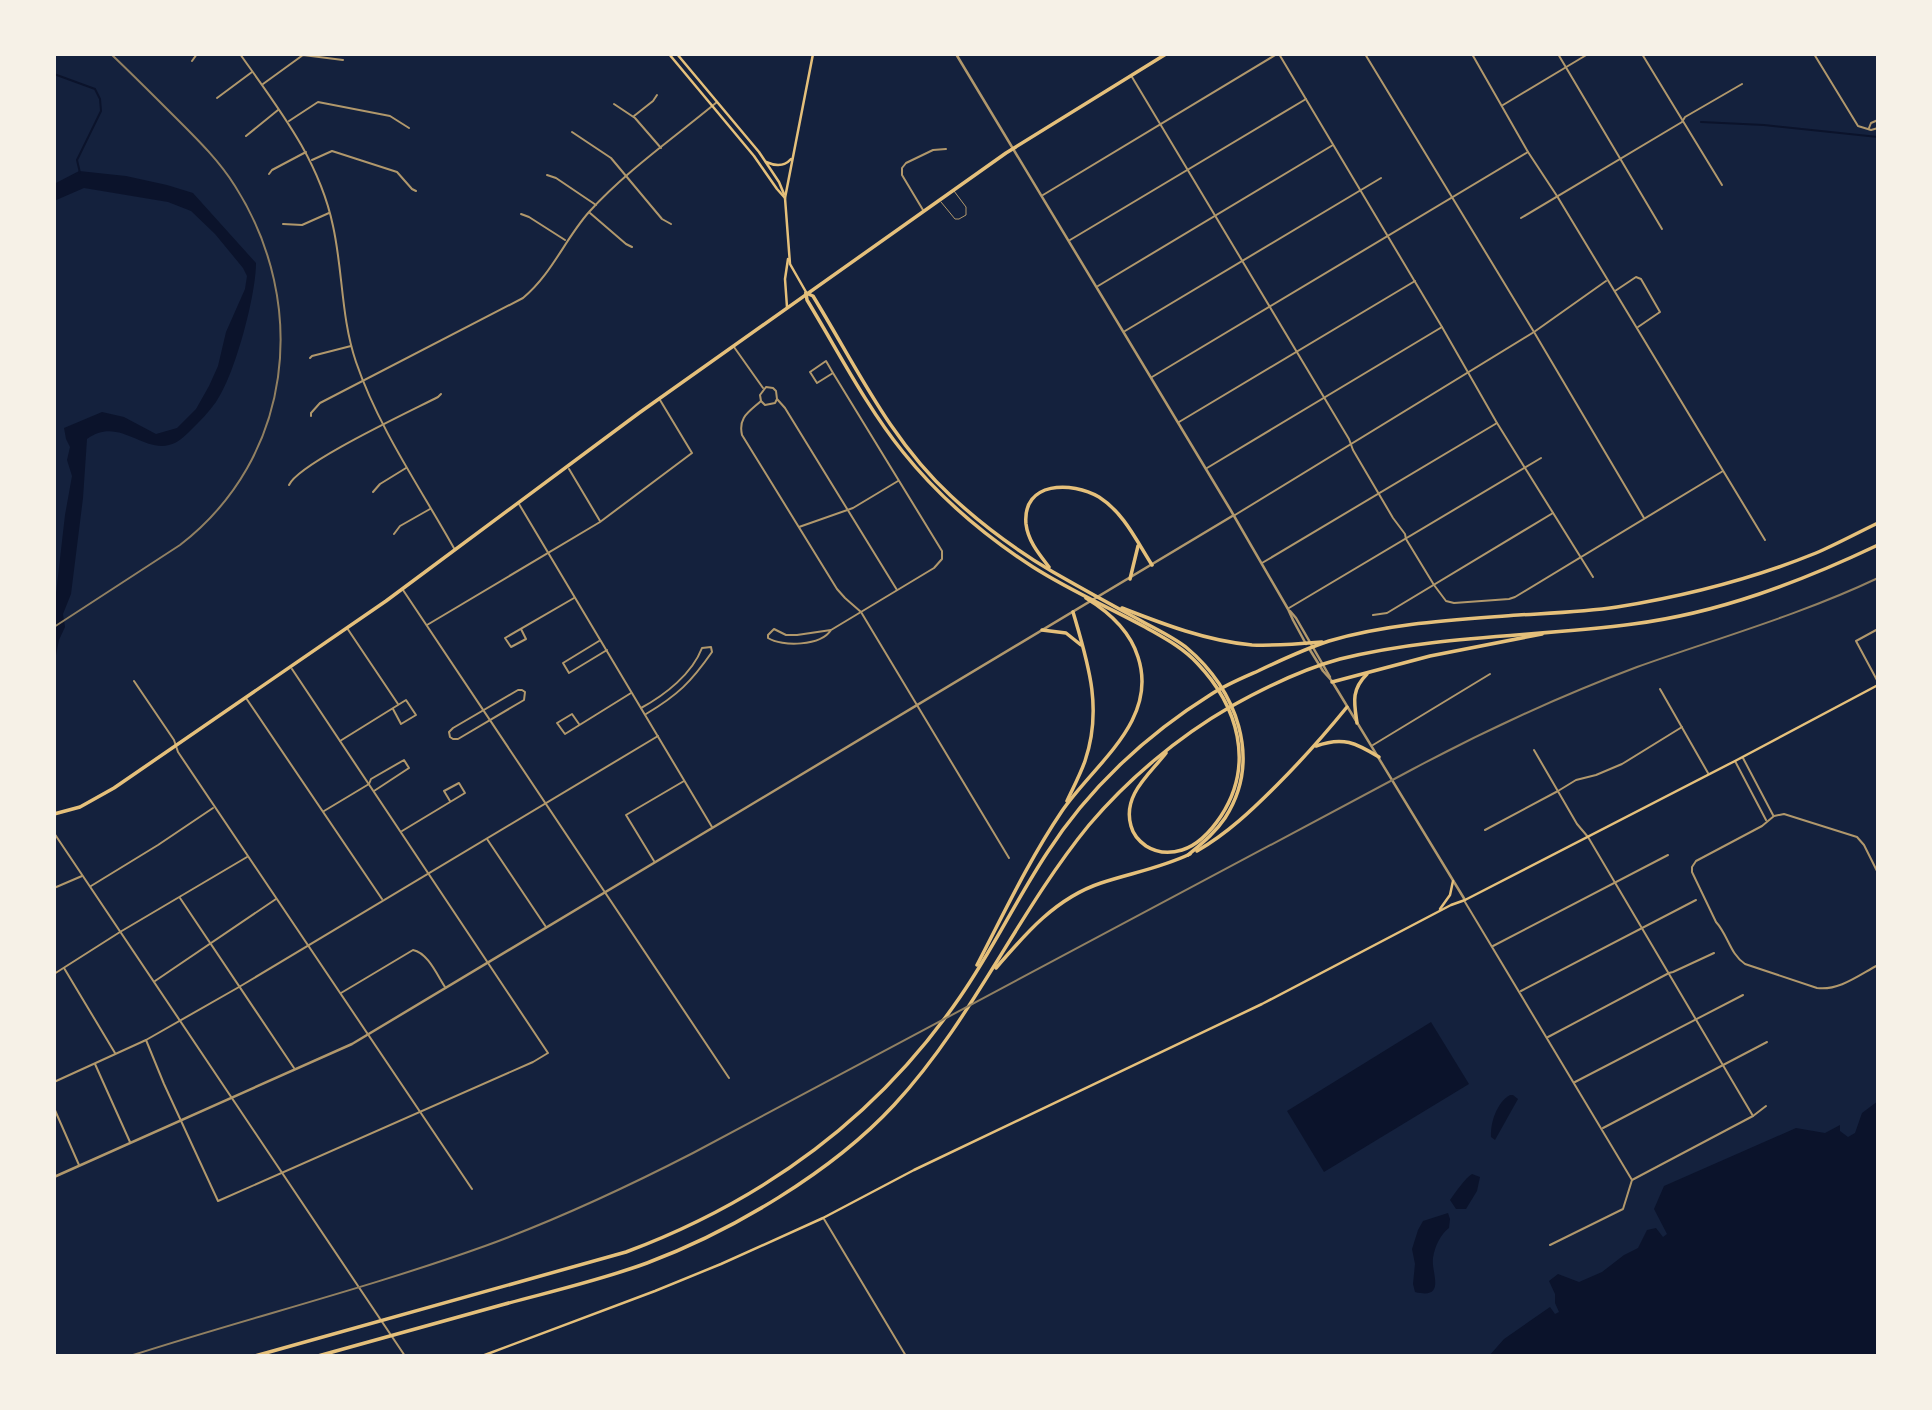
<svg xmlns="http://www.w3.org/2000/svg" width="1932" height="1410" font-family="'Roboto Condensed',sans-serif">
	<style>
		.water { fill: #0b132b }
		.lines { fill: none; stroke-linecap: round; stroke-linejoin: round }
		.stream { stroke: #0b132b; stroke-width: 2 }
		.service { stroke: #b1986c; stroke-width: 1 }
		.minor { stroke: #b1986c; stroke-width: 2 }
		.tertiary { stroke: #b1986c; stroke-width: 2.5 }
		.secondary { stroke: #e5c07b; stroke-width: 2.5 }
		.primary { stroke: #e5c07b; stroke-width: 3.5 }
		.motorway { stroke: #e5c07b; stroke-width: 3.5 }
		.rail { stroke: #918062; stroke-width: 2 }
	</style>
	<rect width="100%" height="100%" fill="#14213d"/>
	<g class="water">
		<path d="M79,171L126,176L167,185L193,193L256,263C256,295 235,375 216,402C209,412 200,421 191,430C185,436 178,443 169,445C142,452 118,416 87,439L83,498L71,594L63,614L65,627L59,640L54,665V611L65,515L72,476L67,460L70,447L66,439L64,428L102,412L124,417L156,434L177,428L196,409L209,386L218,366L226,332L245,289L247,276L243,268L215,234L191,211L168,202L84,188L54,201V184Z"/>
		<polygon points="1431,1022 1469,1084 1324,1172 1287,1111"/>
		<path d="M1510,1095H1513L1518,1099L1495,1140L1491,1137C1490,1123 1497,1102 1510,1095Z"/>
		<polygon points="1878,1101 1878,1356 1489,1356 1504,1339 1550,1307 1555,1314 1559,1312 1555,1303 1555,1294 1549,1281 1558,1274 1579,1282 1602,1272 1624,1255 1638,1248 1647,1230 1656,1228 1663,1237 1667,1234 1654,1209 1664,1186 1796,1128 1825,1133 1840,1125 1840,1131 1848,1137 1855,1133 1862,1113"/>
		<path d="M1472,1174L1480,1177L1477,1191L1466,1209H1456L1450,1200C1455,1193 1465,1178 1472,1174Z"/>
		<path d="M1448,1213L1450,1219L1449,1228C1440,1235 1435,1246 1433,1258C1431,1273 1447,1300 1415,1292L1413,1284L1415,1264L1412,1249L1418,1230L1423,1221Z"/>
	</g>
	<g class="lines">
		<g class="stream">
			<polyline points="54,74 95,89 100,99 101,111 77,160 80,173"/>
			<polyline points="1701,122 1764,125 1878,137"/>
		</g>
		<polyline class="service" points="941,202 955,219 959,219 966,215 966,207 954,191"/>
		<g class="minor">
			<path d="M240,54C278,108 319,159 333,226C343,271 341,318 356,362C379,429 421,489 455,550"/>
			<polyline points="488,54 488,55"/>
			<polyline points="1279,54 1442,327 1497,423 1593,577"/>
			<polyline points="1365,54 1534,332 1644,518"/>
			<polyline points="1472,54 1528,152 1557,196 1765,540"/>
			<polyline points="1558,54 1662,229"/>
			<polyline points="1642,54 1722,185"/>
			<polyline points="1814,54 1858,126 1871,130 1878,128"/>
			<polyline points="192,61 197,54"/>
			<polyline points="1132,77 1349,439 1353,450 1393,518 1405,534 1406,539 1434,585 1446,601 1454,603 1509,599 1515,597 1723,471"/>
			<polyline points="263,84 303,55 343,60"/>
			<polyline points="217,98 252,72"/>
			<polyline points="614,104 635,118 661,148"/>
			<polyline points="1503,105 1588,54"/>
			<polyline points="634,116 653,101 657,95"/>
			<polyline points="289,121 318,102 390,116 409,128"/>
			<polyline points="1869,128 1871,123 1878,120"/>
			<polyline points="572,132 611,158 662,219 671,224"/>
			<polyline points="246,136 278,110"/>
			<polyline points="312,160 332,151 397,172 412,189 416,191"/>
			<polyline points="269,174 272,170 306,152"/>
			<polyline points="547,175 556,178 596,205"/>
			<polyline points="1043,195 1277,54"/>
			<polyline points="923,210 902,175 902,168 906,163 933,150 946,149"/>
			<polyline points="590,213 626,244 632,247"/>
			<polyline points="521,214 529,217 565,240"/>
			<polyline points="1521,218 1682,122 1685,117 1742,84"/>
			<polyline points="283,224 302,225 329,213"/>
			<polyline points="1070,240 1306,99"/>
			<polyline points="1098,286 1333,145"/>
			<polyline points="1615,291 1636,277 1641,279 1660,312 1638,327"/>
			<polyline points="1125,331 1381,178"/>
			<polyline points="734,347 763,388"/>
			<polyline points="310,358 312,356 351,346"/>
			<polyline points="1152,377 1528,152"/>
			<polyline points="777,399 775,403 765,405 761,401 760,395 766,387 773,388 776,391 777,399 785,408 897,590"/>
			<path d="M761,401C749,412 738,417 742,435L837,589L845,598L861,612L1009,858"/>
			<path d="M311,416V413L320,403L523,298C552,274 565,239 589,212C626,171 675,137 717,102"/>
			<polyline points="1179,422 1415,281"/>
			<polyline points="1207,468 1442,327"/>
			<polyline points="569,469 600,521"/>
			<path d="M289,485C299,463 411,411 438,397L441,394"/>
			<polyline points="373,492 380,484 406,468"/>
			<polyline points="519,504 712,827"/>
			<polyline points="1235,515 1534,332 1606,281"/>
			<polyline points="799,527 853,508 898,481"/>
			<polyline points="394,534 400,526 430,509"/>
			<polyline points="1262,563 1497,423"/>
			<polyline points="403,590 729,1078"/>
			<polyline points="1289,608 1541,458"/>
			<polyline points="1373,615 1387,613 1553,513"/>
			<polyline points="427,625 600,522 692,453 660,400"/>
			<polyline points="347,628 398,704"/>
			<polyline points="521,629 526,639 511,647 505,638 574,598"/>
			<polyline points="1878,629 1856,641 1878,682"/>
			<path d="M831,630L797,635H786L774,629L768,635V638C782,647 821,646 831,630L934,568L942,559V551L833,373L826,361L810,372L817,383L833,373"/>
			<polyline points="599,641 563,663 569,673 607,650"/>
			<polyline points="134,681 174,740 178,752 472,1189"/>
			<polyline points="1660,689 1708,773"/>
			<polygon points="518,690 522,690 525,692 524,700 458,739 453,739 450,737 449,732 453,728"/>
			<polyline points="246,698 382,899"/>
			<path d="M641,708C665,695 692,674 702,648L711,647L712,652C691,682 678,695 646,714"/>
			<polyline points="579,724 572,714 557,723 565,734 631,693"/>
			<polyline points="340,741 406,700 416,715 401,724 393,709"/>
			<polyline points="1373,745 1490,674"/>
			<polyline points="1534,750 1577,824 1588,837 1753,1116"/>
			<polyline points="1743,758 1773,815"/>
			<polyline points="1735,761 1766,820"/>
			<polyline points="324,811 369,784 371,779 404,760 409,768 374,791"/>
			<polyline points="1485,830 1558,791 1576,780 1596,775 1622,764 1682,727"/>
			<polyline points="402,831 465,793 459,783 444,791 450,801"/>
			<polyline points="54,833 405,1356"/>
			<polyline points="487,839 546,927"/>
			<polyline points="654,861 626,815 684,781"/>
			<path d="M1878,873L1864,845L1857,837L1784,814L1774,816L1762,826L1696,861L1692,867V872L1716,922C1728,935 1730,954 1745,964L1817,988C1839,991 1859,975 1878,965"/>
			<polyline points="91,886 158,845 213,808"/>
			<polyline points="54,888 82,876"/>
			<polyline points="180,898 294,1068"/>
			<polyline points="1465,902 1632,1180"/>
			<polyline points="1493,946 1668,855"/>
			<polyline points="64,968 115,1053"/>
			<polyline points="54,974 120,932 247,857"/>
			<polyline points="155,981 276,899"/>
			<polyline points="1521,991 1696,900"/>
			<path d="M341,993L413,950C428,953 437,975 445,987"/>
			<polyline points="1548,1037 1669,973 1673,972 1714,953"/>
			<polyline points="146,1040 164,1084 218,1201 533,1062 548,1053 292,669"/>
			<polyline points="95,1064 130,1142"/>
			<polyline points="54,1082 146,1040 239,987 658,736"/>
			<polyline points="1575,1082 1743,995"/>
			<polyline points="54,1108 79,1165"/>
			<polyline points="1603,1128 1767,1042"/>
			<polyline points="824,1219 906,1356"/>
			<polyline points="1550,1245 1623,1209 1632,1180 1753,1116 1766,1106"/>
		</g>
		<g class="tertiary">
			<polyline points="956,54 1230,509 1288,609 1293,620 1306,644"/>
			<polyline points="1290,611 1296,618 1330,677"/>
			<polyline points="1310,650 1323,671 1332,681"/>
			<polyline points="1333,683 1465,900"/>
			<polyline points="54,1177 352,1044 1234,515"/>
		</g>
		<g class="secondary">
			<polyline points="669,54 754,156 777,189 785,198"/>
			<polyline points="677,54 759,152 779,182 784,194"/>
			<path d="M766,162C775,166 784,167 791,159"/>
			<polyline points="806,292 790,264 785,198 813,54"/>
			<polyline points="787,307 785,279 788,259"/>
			<polyline points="1440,909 1450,895 1453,881"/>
			<polyline points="482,1356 655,1291 721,1264 823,1218 914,1170 1262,1004 1451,905 1465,900 1735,761 1878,685"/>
		</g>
		<polyline class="primary" points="54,814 80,807 114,788 386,601 639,413 1006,153 1166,54"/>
		<g class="motorway">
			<path d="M806,293L807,300C838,351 866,406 903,452C939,497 985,536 1033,567C1069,590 1108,607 1145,627C1164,638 1182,647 1197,663C1238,706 1255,764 1221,816C1211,831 1198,845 1182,850C1169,854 1157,853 1146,846C1139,841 1133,834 1131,826C1122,795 1150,774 1166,753"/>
			<path d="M806,293L813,296C856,366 890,440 951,496C982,525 1016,550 1053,572C1081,588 1108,603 1136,618C1153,628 1172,636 1187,648C1236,689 1263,759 1225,818C1215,833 1201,844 1188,855"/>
			<path d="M1049,567C1039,554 1028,541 1026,524C1022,481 1072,481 1099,497C1124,513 1136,540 1152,565"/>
			<polyline points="1130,579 1138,546"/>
			<path d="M1122,608C1163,624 1207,641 1252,645C1276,646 1298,644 1322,642"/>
			<polyline points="1042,630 1066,633 1081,645"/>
			<polyline points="1332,682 1430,656 1542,634"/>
			<path d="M1357,723C1354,702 1351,690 1367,674"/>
			<path d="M1316,746C1343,736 1356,743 1379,757"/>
			<path d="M1067,801C1073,788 1080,775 1085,761C1103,708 1088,663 1073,612"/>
			<path d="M1197,851C1228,833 1252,810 1277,785C1302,760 1325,734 1347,707"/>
			<path d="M977,965C1004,913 1029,860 1062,811C1094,764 1159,721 1138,657C1130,631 1109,612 1086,598"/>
			<path d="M996,968C1026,933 1056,898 1101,883C1131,873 1161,868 1190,854"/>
			<path d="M255,1356L626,1252C762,1201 877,1118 960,997C992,951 1016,900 1047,853C1088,789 1146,735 1210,695C1225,685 1242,678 1258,671C1281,660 1305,649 1329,641C1390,623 1455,620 1518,615C1551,613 1584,612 1617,607C1685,596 1752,579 1816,553C1837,544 1857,533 1878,523"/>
			<path d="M318,1356C381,1338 443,1321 505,1304C553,1291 601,1280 647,1263C732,1231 832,1172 894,1105C972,1021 1017,913 1089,825C1128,779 1178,737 1230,707C1264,688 1303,669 1340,659C1436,635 1535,637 1633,624C1719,613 1800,582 1878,545"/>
		</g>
		<g class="rail">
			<path d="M54,627L180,545C293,458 310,304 235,186C218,159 195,137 172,114C152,94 132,74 111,54"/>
			<path d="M130,1356C248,1318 368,1288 485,1246C556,1220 625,1188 693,1153L1413,769C1486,730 1560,696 1637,667C1718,638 1800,615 1878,578"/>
		</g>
	</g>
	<rect width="1932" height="1410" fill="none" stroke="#f6f1e7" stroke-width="112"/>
</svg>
